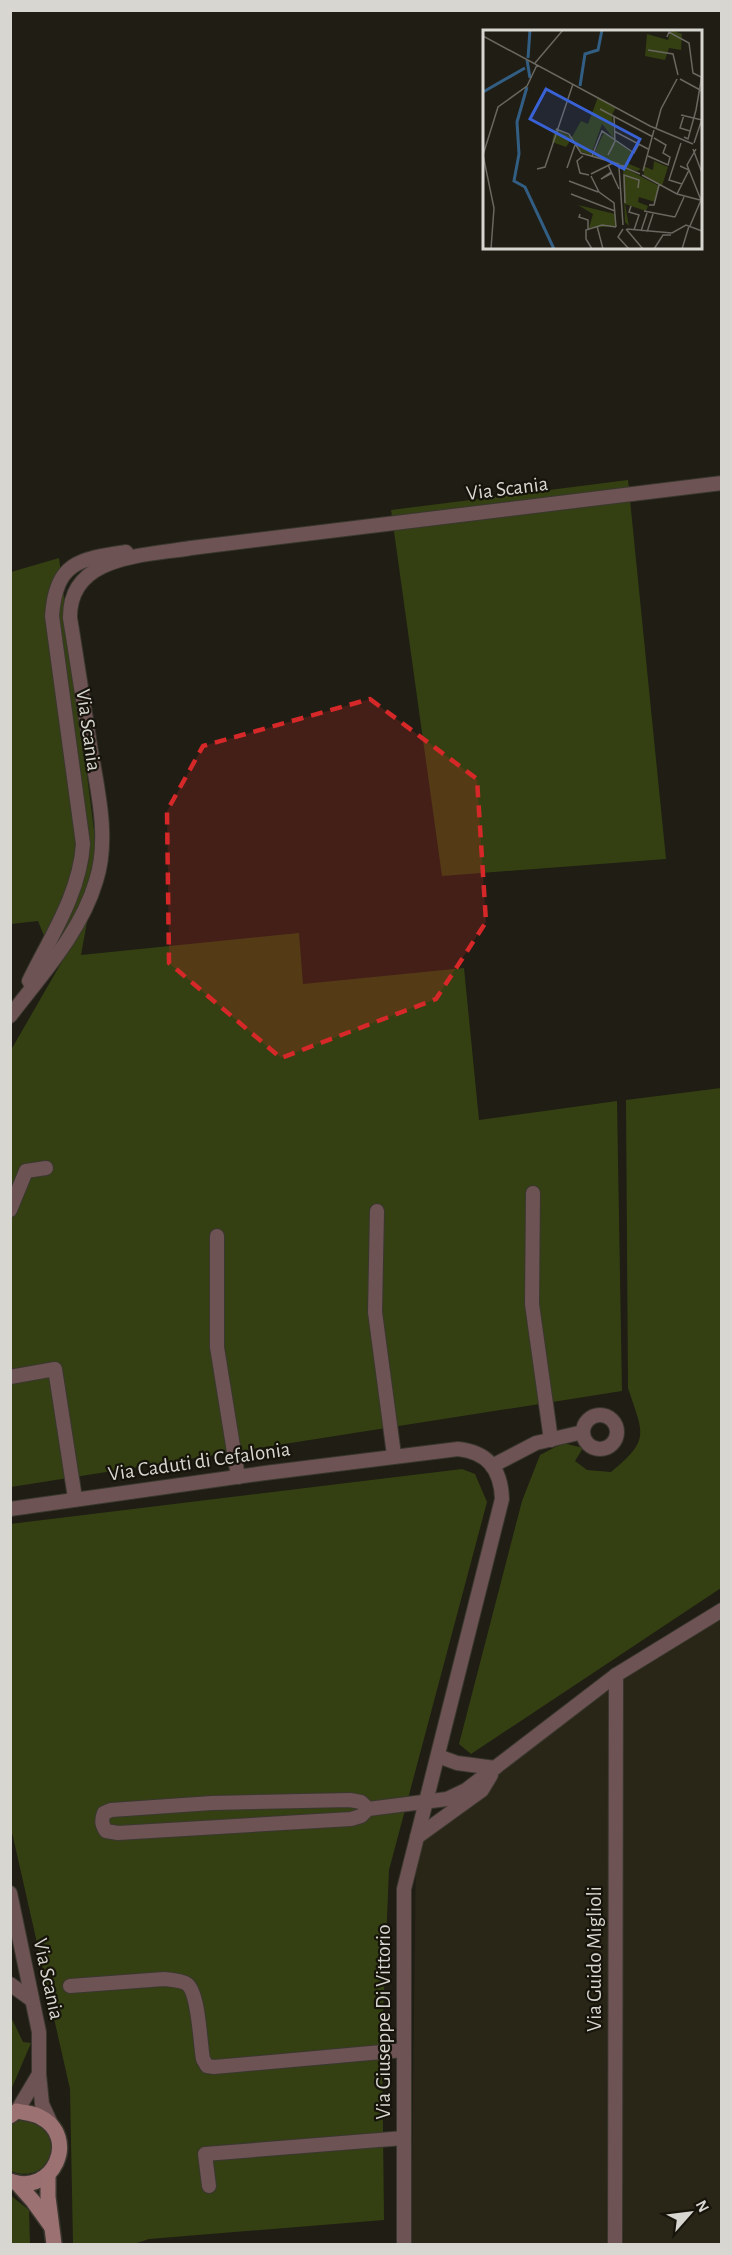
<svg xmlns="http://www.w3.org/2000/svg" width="732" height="2255" font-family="'Alegreya Sans',sans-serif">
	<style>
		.built { fill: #292617 }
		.green { fill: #344012 }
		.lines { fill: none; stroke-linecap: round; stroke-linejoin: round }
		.street-casing { stroke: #39372e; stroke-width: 16 }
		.secondary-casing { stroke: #39372e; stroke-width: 18 }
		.street { stroke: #6d5353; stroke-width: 14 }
		.secondary { stroke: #9b7172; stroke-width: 15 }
		.marked { fill: #d62828; fill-opacity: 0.2; stroke: #d62828; stroke-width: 4.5; stroke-dasharray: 12 8; stroke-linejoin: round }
		.labels { text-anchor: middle; stroke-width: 4.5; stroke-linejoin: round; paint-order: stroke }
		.street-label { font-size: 21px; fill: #d8d6d0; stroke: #16140b }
		.inset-river { fill: none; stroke: #335e83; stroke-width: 3 }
		.inset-road { fill: none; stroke: #69675f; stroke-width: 1.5 }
		.view { fill: #3962d7; fill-opacity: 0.15; stroke: #3962d7; stroke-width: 3 }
		.inset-edge { fill: none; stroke: #d8d6d0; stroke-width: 3 }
	</style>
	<rect width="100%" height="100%" fill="#1f1d14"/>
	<polygon class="built" points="721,1611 721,2244 411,2244 416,1846 497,1774 599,1689"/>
	<g class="green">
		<polygon points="628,480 666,859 442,876 391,510"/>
		<polygon points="59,558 98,861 81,955 299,933 303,984 464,968 479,1120 617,1101 622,1391 11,1487 11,1050 64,958 53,958 38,921 11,924 11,572"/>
		<path d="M721,1088V1588L471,1754L459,1744L522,1501L540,1455L563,1443L583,1448L575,1461L587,1470L611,1472C651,1439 643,1434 628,1388L626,1100Z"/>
		<polygon points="462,1469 475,1474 487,1502 389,1870 382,2040 384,2220 149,2239 134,2244 73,2244 70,2089 11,1828 10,1524"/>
		<polygon points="11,2017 23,2042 31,2043 11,2090"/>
		<path d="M27,2119C69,2131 51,2187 11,2171L10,2123Z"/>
		<polygon points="10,2195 29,2210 30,2244 11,2244"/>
	</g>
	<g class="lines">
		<defs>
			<g id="street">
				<path d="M29,981C50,938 80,893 83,844L52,616C56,562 79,559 126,552"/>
				<path d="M10,1016C42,974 81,932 96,881C110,838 97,788 90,745C83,702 77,660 70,618C69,555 144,556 191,548L722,483"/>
				<polyline points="533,1193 532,1304 551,1440"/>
				<polyline points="10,1210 26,1171 46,1168"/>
				<polyline points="377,1211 375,1312 394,1455"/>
				<polyline points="217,1236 217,1347 238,1477"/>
				<polyline points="10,1377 55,1369 75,1498"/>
				<circle cx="600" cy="1432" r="17"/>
				<polyline points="492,1466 536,1443 583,1432"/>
				<path d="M10,1509L265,1473L458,1449C487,1452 501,1469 502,1499L404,1889V2244"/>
				<polyline points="438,1756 457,1763 495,1768"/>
				<path d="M368,1809L361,1802L350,1800L212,1803L111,1810L104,1813C101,1821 102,1825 106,1831L118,1833L351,1819L361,1816L368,1809L447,1799L466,1790L616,1675L722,1610"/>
				<polyline points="417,1837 482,1790 491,1775"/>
				<polyline points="10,1893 39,2032 39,2074 42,2104 53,2128"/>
				<polyline points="10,1984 32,2000"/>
				<path d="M70,1986L164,1979C171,1980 181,1980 187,1984C199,1993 200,2044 203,2059L207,2066L214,2067L404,2050"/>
				<polyline points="17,2111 39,2074"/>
				<polyline points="209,2186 205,2154 404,2138"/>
				<polyline points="615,2244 616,1675"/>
			</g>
			<g id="secondary">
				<path d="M10,2116L17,2111C25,2113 33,2113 40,2117C80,2137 53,2197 10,2181"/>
				<polyline points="48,2174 48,2197 54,2244"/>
				<polyline points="17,2183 33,2201 51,2226"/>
			</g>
		</defs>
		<use href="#street" class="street-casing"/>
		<use href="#secondary" class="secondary-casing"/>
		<use href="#street" class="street"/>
		<use href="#secondary" class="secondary"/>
	</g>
	<path class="marked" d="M370,699L477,779L486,922L436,999L281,1058L169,963L167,811L203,746Z"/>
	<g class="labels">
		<g class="street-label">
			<text transform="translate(507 488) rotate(-7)" y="7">Via Scania</text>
			<text transform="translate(89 730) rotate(82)" y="7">Via Scania</text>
			<text transform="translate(199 1461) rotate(-8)" y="7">Via Caduti di Cefalonia</text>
			<text transform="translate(594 1959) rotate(-90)" y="7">Via Guido Miglioli</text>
			<text transform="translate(49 1979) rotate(78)" y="7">Via Scania</text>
			<text transform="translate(383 2022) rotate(-90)" y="7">Via Giuseppe Di Vittorio</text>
		</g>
	</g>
	<g transform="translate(483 30)">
		<rect width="219" height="219" fill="#1f1d14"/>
		<path d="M188,0L199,4L198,20L186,18L182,30L162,26L164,4L185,10ZM115,67L133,77L129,85L115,78L129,86L131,109L119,94L108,125L96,121L89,108L83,117L69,112L72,99L89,107L98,91L105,94ZM121,102L148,122L146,134L158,139L154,141L110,126ZM171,131L185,137L179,156L161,145L160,136L170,140ZM140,137L176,156L172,172L156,167L155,172L165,176L163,181L142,174L146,196L142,192ZM95,175L132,184L133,196L106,198L110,184Z" fill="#344012"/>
		<path class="inset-river" d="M45,28L47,0M44,30L47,48M97,56L102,24L115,20L119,0M44,57L34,92L36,124L31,151L42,157L71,219M0,62L42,38"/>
		<path class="inset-road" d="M0,6L167,96L210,114M184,7L186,2L206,13L210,43L218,47M165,20L190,24L195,45M52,33L80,0M197,49L219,61M117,79L170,107M198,85L219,90M201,85L197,98L207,101M173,98L178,79L194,49M73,99L86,104L98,123L136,134M131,101L165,119M201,107L205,109L213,80L219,45M198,113L186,150L199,154M211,113L219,89M131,114L125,125L132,111L131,87M210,119L219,143M100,126L94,131L97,143L106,145M109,126L119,101L151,123L156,114M165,126L185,135L187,127L180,123L183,115L171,108M125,135L136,159M141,136L136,135L157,144M136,137L140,195M84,138L92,115M54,139L62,137L90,54M160,141L171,100M128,142L118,149L129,143M108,144L130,133M159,145L194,164L217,170M108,146L116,162L131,173L133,197M86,151L115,162M88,164L132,181M194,164L206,140L197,136M142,173L141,145L156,150L155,158M166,175H171L176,155M148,176L146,182L156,185L151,200M161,181L192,187M97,184L96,187L105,190V199M192,187L201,167M114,196L120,219M207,196L218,170L204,135L213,119M140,199L135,207L146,219M143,199L160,219M144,199L189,203L203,195L219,201M158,201L164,183M164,202L170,184M8,219L11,178L0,125L15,77L44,56L54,35M109,219L103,209V200L119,195L133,197M171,219L180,205H188M199,219L206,196"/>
		<path class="view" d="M63,59L157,109L141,139L47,89Z"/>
		<rect width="219" height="219" class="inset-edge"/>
	</g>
	<rect width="732" height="2255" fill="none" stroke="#d8d6d0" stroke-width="24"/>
	<g transform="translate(690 2213) rotate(62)" stroke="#16140b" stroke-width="4.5" paint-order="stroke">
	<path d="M0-4.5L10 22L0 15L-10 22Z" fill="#d8d6d0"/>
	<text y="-9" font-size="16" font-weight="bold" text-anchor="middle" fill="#d8d6d0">N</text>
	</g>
</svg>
